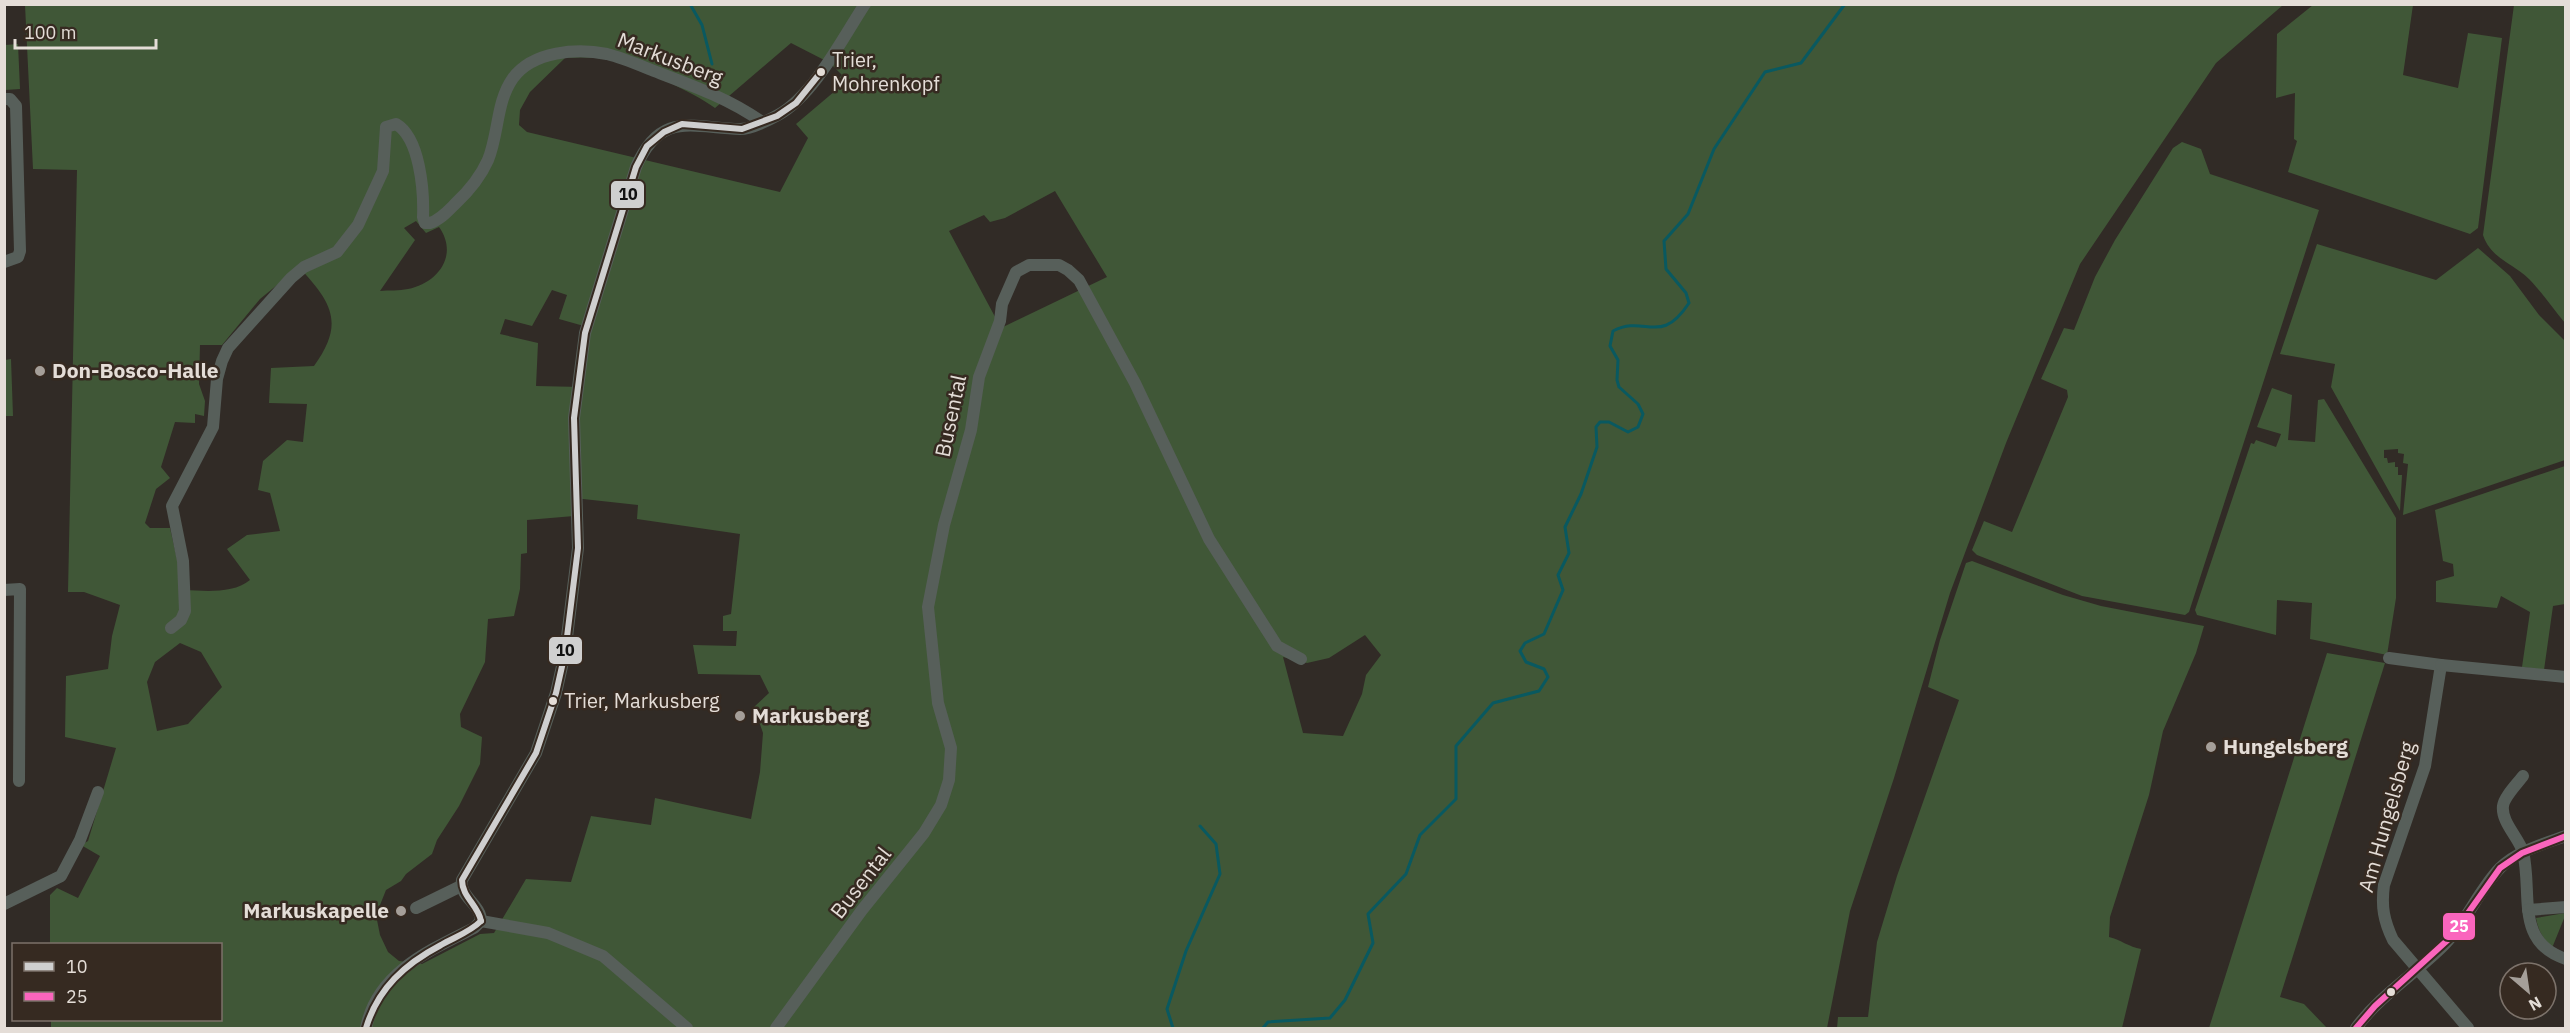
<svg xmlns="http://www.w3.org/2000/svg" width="2570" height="1033" font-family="'IBM Plex Sans',sans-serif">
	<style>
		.green { fill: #405737; fill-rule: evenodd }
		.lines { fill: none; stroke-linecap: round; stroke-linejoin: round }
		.stream { stroke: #095960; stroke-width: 3 }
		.street { stroke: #575f5a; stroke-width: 12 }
		.bus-1-casing { stroke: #362a21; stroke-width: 10 }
		.bus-2-casing { stroke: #362a21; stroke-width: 10 }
		.bus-1 { stroke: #cfcfcf; stroke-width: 6 }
		.bus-2 { stroke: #fa65bd; stroke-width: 6 }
		.bus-dot { fill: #e4ddd7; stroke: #362a21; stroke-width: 2 }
		.poi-dot { fill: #a59f99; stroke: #362a21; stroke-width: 2 }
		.labels { text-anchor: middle; stroke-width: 5; stroke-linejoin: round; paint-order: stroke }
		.bus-label { font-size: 20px; fill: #e4ddd7; stroke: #362a21; text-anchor: start }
		.street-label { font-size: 21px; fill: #e4ddd7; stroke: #362a21 }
		.poi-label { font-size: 21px; font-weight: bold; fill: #e4ddd7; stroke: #362a21; text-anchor: start }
		.line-badge { stroke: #362a21; stroke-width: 2 }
		.badge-label { font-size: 16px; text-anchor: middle; font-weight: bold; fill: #fff }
		.pale-badge-label { font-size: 16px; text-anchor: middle; font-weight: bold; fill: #111 }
	</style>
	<rect width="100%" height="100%" fill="#312b26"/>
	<g class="green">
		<path d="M25,5H2283L2216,63L2080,264L2006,443L1950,593L1894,778L1850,911L1827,1028H51V1020H220V944H50V895L57,888L78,898L100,856L81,845L88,841L116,748L65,737L66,676L108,669L112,636L120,605L84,592H68L77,170L33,169ZM791,43L830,63L842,75L833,84L835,91L796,124L808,138L780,192L527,132L519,125L520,110L530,92L565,58C580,57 596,57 612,60C637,67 694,92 715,108ZM1055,191L1107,277L1001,328L949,231L984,215L990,222L1005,218ZM416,221L426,233L439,227C459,255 438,283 408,289C399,291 389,290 380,291L415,240L404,228ZM299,267C332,303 345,323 314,366L271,368L269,403L307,404L303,442L287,440L263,461L258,490L270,493L280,531L247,535L227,549L250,580C233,594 205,591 184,590L170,528H150L145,523L156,489L170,478L161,467L175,422L195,423V414L204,416L205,401L199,384L200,345H222L260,299ZM552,290L567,295L559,319L591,328L581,387L536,386L538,343L500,334L505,319L532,326ZM574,498L638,505L637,519L740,534L731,614L723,616V631H737L736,646L693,645L698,674L760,675L769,693L754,707L763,733L760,772L751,819L655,798L651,825L591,816L571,882L526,879L494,933L480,934L422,964L399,961L388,952L380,935L376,915L386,890L401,881L406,874L432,854L437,840L459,806L480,764L482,737L461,727L460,714L485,662L488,619L514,616L520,589L521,554L527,553V520L574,516ZM1365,635L1381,655L1366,675L1362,694L1343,736L1303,733L1283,657L1307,663L1329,658ZM180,643L201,652L222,687L188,724L157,731L147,682L155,662Z"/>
		<polygon points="2313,5 2413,5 2403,75 2458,88 2468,33 2502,38 2478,228 2470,234 2288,172 2297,141 2294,139 2295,93 2276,98 2277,34"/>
		<path d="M2514,5H2565V323C2553,309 2542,292 2529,279C2513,263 2491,259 2483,235Z"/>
		<polygon points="18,44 20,89 5,90 5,45"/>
		<polygon points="2182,142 2201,149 2210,174 2319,210 2189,612 2185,615 2082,596 1977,555 1972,550 1984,521 2012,532 2068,397 2067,390 2041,379 2064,328 2074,330 2095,277 2115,240 2173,148"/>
		<polygon points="2317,244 2436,280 2478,248 2510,276 2539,315 2565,341 2565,460 2403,515 2408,464 2403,463 2404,454 2398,453 2398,449 2384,450 2384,458 2387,458 2388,463 2395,462 2395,467 2398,467 2398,475 2402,475 2400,511 2331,387 2335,364 2280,354"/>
		<polygon points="11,359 13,416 5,416 5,360"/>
		<polygon points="2272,388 2292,395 2288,440 2315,442 2318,400 2324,399 2396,518 2396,598 2387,655 2310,639 2312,603 2277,600 2276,635 2197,615 2195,610 2251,443 2254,444 2256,440 2276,447 2281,434 2257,427"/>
		<polygon points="2565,466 2565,604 2553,606 2544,670 2522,667 2530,612 2501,596 2497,608 2436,602 2436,581 2454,576 2453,564 2443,561 2435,510"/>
		<path d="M1972,561L2063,595L2101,606L2204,626L2196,653L2163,731L2149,795L2110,917L2109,937C2121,940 2129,947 2141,949L2122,1028H1837L1838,1017H1868L1877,942L1897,876L1959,700L1928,687L1940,640L1966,563Z"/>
		<polygon points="2327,653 2385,663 2280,997 2304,1004 2327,1028 2209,1028"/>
		<path d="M2565,913V916L2552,948C2543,939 2538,930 2536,918Z"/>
	</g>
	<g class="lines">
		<g class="stream">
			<polyline points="690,4 702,25 712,64"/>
			<polyline points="1173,1028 1167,1009 1186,951 1220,874 1216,844 1200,826"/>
			<path d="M1263,1028L1268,1022L1330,1018L1345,1000L1373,943L1368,914L1406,874L1420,835L1456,799V746L1493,703L1539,691L1548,677L1544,669L1526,662L1520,651L1525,643L1544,634L1563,590L1558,575L1569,553L1565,527L1581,494L1597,447L1596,427L1600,422H1609L1628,432L1638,427L1643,414L1638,404L1619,387L1617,380L1618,360L1610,346L1613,331C1646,314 1660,347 1689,303L1686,293L1666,269L1664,241L1688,214L1714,149L1765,72L1801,63L1845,4"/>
		</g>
		<g class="street">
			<polyline points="4,99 10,99 16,106 20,251 18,257 4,262"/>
			<polyline points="4,590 20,589 19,781"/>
			<path d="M171,628L181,620L185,611L183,561L172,506L213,427L217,379L222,361L228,348L291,278L304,267L337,252L358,225L383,171L386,127L396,124C420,138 424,191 423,217L425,223H430C440,220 448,211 455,204C469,191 480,178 488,160C499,133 496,102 513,78C533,51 577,48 607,54C623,58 639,65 654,71C691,85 730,99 762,122"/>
			<path d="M2389,658L2441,665L2425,766L2384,885C2381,907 2384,921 2393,940L2468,1028"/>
			<polyline points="2441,665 2566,677"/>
			<path d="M2523,776C2517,784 2504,797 2503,806C2501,822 2519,838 2523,852C2533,893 2514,942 2566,959"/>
			<polyline points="4,904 61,876 80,840 98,792"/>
			<polyline points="416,908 461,886"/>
			<polyline points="2528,910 2566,907"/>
			<path d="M481,921C481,904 459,897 462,880L536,753L556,693L565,653L578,548L574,418L585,333L636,167C661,110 693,128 740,129C751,129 769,120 778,115C814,95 842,39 865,4"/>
			<polyline points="481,921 548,933 603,956 687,1028"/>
			<path d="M366,1028C377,973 428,951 474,928L481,921"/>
			<polyline points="776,1028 862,910 924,833 941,805 949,780 951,748 938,703 928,607 944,525 971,430 979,377 1000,321 1002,304 1016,272 1029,265 1059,265 1068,270 1079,280 1135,383 1209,539 1277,646 1301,659"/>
			<path d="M2356,1028C2379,996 2415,974 2443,946C2466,923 2478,891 2500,868C2517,851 2543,844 2566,836"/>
		</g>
		<defs>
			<g id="bus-1">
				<path d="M481,921C478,905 462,897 462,880L536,753L556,693L565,653L578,548L574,418L585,333L636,167L647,146L664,132L682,124L742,129L777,116L796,103L821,72"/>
				<path d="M366,1028C378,988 405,964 441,945C455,937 470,932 481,921"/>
			</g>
			<polyline id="bus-2" points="2356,1028 2375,1006 2451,937 2500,868 2522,853 2566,836"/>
		</defs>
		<use href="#bus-1" class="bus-1-casing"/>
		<use href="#bus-2" class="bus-2-casing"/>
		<use href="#bus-1" class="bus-1"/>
		<use href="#bus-2" class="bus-2"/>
	</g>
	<g class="bus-dot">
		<circle cx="821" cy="72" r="5"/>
		<circle cx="553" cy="701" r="5"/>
		<circle cx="2391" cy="992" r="5"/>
	</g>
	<g class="poi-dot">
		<circle cx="40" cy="371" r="6"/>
		<circle cx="740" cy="716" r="6"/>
		<circle cx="2211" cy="747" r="6"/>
		<circle cx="401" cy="911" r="6"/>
	</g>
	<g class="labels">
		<g class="bus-label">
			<text x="832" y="67">Trier,<tspan x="832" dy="24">Mohrenkopf</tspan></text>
			<text x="564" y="708">Trier, Markusberg</text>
		</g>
		<g class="street-label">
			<text transform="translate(670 59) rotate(21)" y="7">Markusberg</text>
			<text transform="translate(951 416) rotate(-78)" y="7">Busental</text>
			<text transform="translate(2387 817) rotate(-74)" y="7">Am Hungelsberg</text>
			<text transform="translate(861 883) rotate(-52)" y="7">Busental</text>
		</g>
		<g class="poi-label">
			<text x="52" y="378">Don-Bosco-Halle</text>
			<text x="752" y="723">Markusberg</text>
			<text x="2223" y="754">Hungelsberg</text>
			<text x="389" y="918" text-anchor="end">Markuskapelle</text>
		</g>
	</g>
	<g class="line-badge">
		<rect x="610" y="180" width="35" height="29" rx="6" fill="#cfcfcf"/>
		<rect x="548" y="636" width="35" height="29" rx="6" fill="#cfcfcf"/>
		<rect x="2442" y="912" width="34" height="29" rx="6" fill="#fa65bd"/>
	</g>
	<g class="badge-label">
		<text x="2459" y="932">25</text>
	</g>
	<g class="pale-badge-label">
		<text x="628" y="200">10</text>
		<text x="565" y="656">10</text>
	</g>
	<rect width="2570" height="1033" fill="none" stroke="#e4ddd7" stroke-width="12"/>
	<rect x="12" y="943" width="210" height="78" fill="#362a21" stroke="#7c726a" stroke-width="1.5"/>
	<rect x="24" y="962" width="30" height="9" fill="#cfcfcf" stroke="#7c726a" stroke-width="1.5"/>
	<text x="66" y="973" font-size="18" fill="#e4ddd7">10</text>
	<rect x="24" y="992" width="30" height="9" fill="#fa65bd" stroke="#7c726a" stroke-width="1.5"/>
	<text x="66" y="1003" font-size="18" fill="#e4ddd7">25</text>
	<g transform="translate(2528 991) rotate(151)"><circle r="28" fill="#362a21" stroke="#7c726a" stroke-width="1.5"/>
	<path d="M0-4.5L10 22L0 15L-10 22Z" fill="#a59f99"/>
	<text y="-9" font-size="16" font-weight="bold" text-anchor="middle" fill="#e4ddd7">N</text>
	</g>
	<path d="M15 39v9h141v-9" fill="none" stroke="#e4ddd7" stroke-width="3"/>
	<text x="24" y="39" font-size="18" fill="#e4ddd7" stroke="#362a21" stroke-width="4.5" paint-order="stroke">100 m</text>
</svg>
